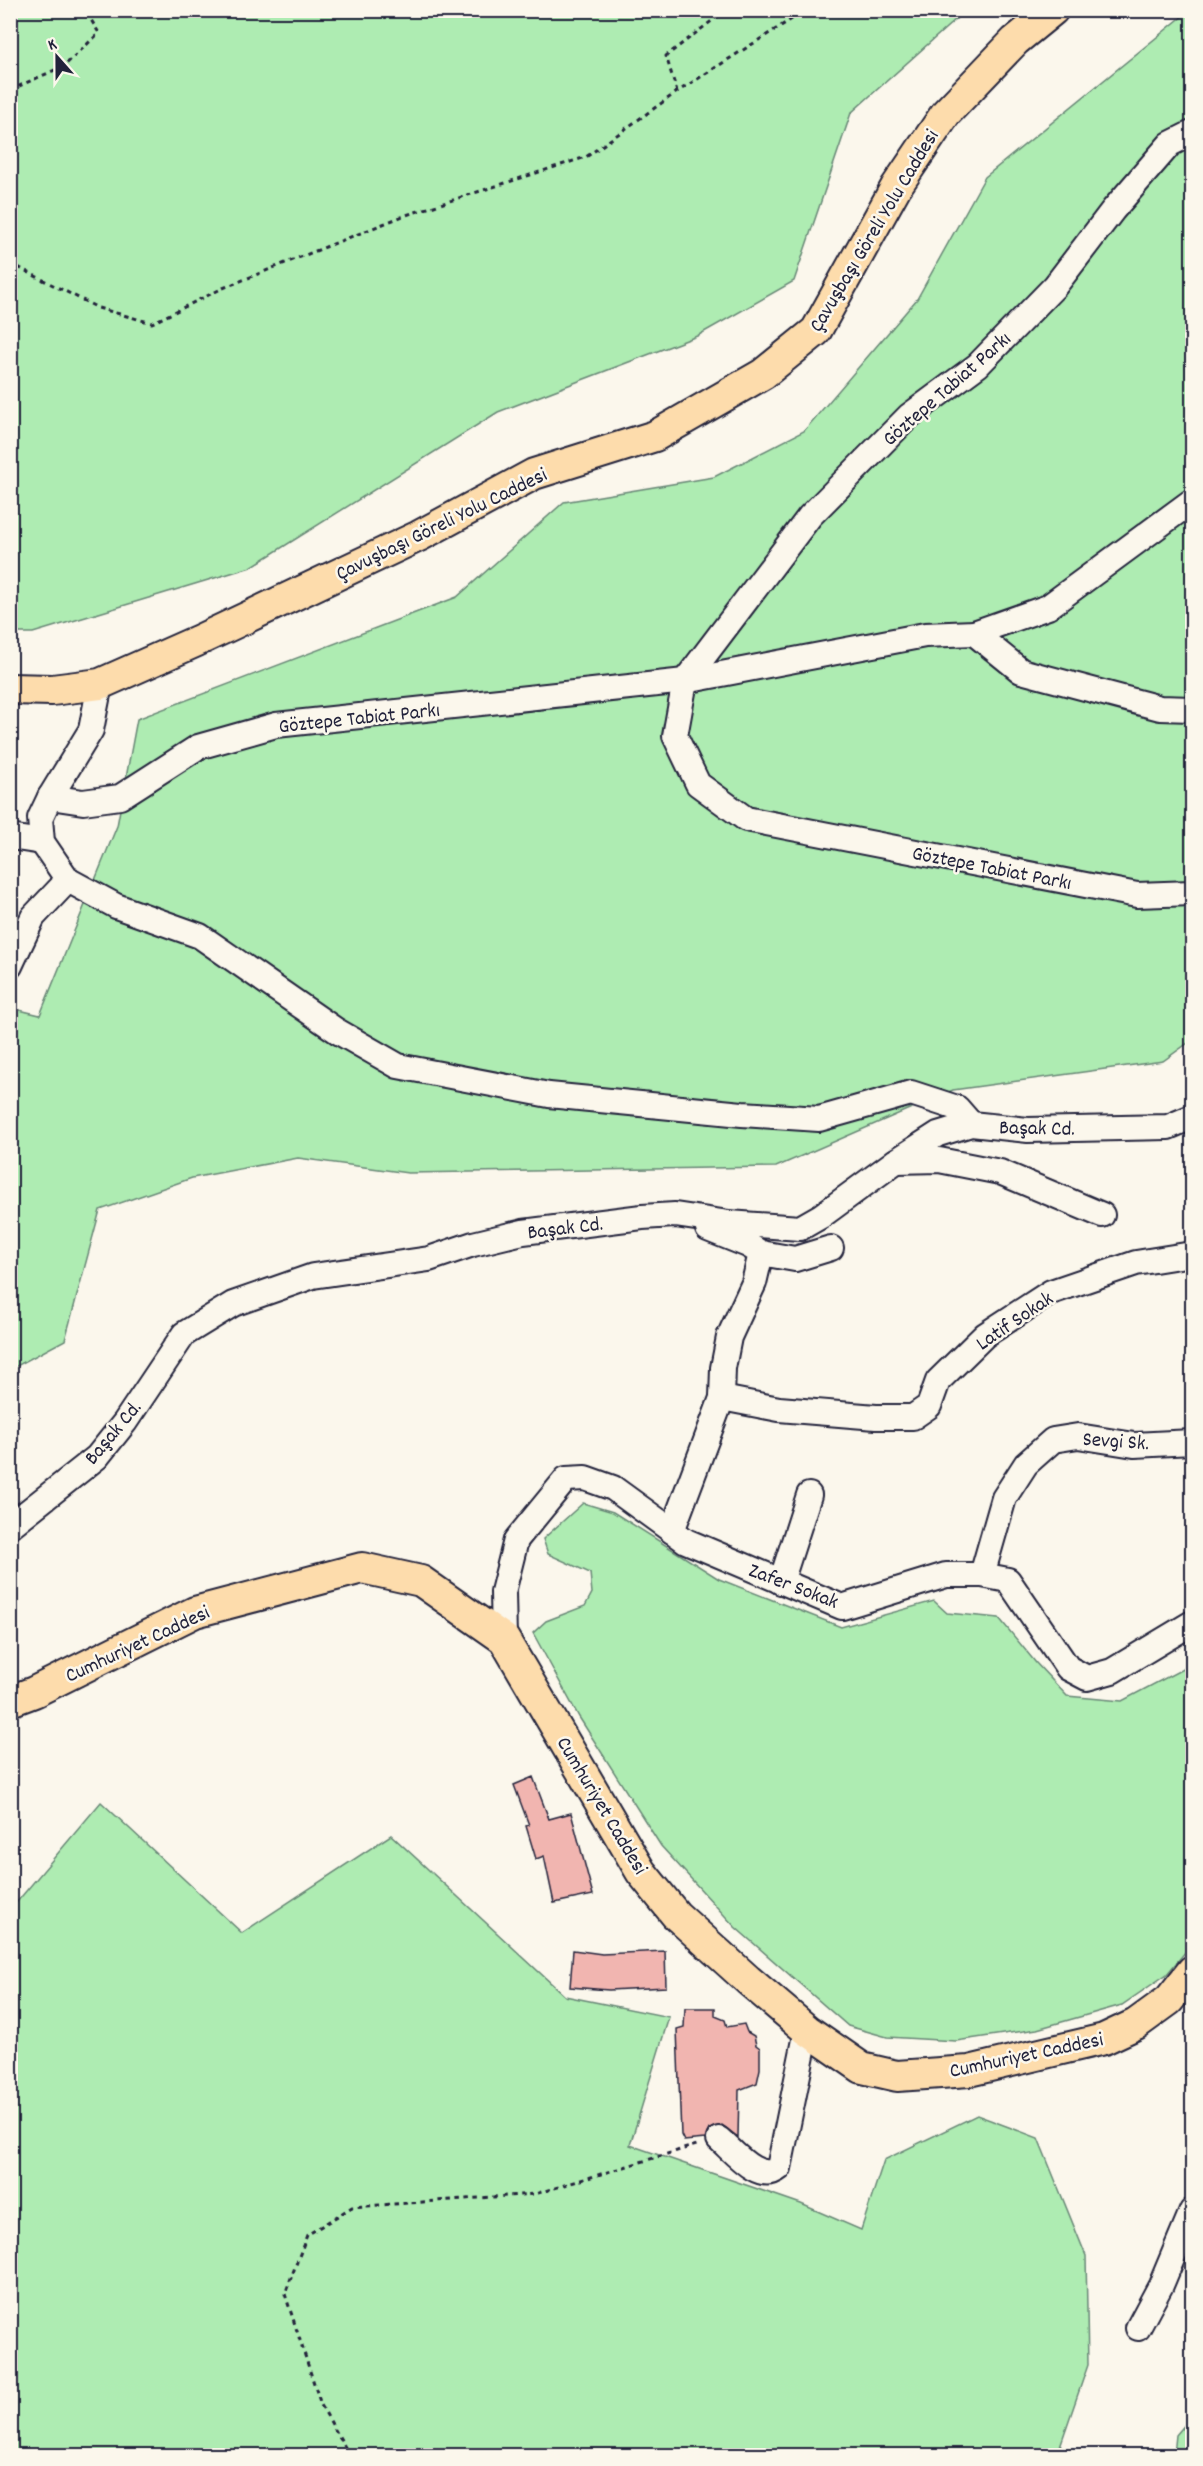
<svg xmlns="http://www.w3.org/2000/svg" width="1203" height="2466" font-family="Dekko,sans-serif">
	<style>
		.green { fill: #aeecb2; stroke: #688776; stroke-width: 1.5 }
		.building { fill: #f1b5b0; stroke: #22223b; stroke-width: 1.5 }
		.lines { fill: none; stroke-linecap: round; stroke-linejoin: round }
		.minor-casing { stroke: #22223b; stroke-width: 28 }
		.major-casing { stroke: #22223b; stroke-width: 34 }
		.path { stroke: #22223b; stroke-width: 3; stroke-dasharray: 4.5 4.5; stroke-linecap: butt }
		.minor { stroke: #fbf7ec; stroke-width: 24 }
		.major { stroke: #fddcac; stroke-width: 30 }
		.labels { text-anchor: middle; stroke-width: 5; stroke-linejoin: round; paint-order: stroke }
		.street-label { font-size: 21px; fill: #22223b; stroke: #fbf7ec }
	</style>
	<rect width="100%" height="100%" fill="#fbf7ec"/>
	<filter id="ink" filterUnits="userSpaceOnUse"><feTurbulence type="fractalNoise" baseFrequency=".0167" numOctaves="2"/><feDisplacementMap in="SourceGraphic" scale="12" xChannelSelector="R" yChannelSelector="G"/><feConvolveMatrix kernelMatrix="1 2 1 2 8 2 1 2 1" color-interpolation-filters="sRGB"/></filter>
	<g filter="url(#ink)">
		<g class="green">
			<polygon points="10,11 11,10 965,11 851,113 794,281 697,336 498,412 251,567 33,633 11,633"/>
			<polygon points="1189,11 1192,11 1192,1040 1163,1061 953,1090 776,1167 408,1173 298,1158 192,1178 100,1210 65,1340 11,1369 11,1008 40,1015 117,826 137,719 457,597 564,502 714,477 804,431 917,299 985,177"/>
			<polygon points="583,1503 613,1512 719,1579 841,1627 934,1601 947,1613 999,1618 1036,1663 1067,1696 1122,1701 1192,1664 1192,1944 1167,1974 1122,2005 1037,2029 956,2041 887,2037 848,2026 735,1927 661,1846 579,1717 533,1633 546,1621 585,1606 592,1593 590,1573 548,1554 543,1539"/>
			<polygon points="101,1802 242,1933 391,1835 565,1996 669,2017 630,2145 801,2204 861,2230 884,2160 977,2115 1038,2138 1086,2256 1088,2365 1057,2455 11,2455 11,1909"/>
			<polygon points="1192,2416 1192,2455 1174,2455 1176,2435"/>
		</g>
		<g class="building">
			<polygon points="533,1777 549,1819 571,1813 593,1895 554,1903 544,1856 536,1859 526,1826 529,1825 514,1785"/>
			<polygon points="573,1950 602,1954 665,1951 666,1987 609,1990 570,1987"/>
			<polygon points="685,2008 715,2008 715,2016 725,2020 727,2027 744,2024 747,2032 754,2036 756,2045 760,2048 760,2069 757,2083 739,2090 738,2137 722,2125 709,2129 705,2139 684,2141 681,2135 677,2029 684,2027"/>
		</g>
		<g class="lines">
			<defs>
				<g id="minor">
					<polyline points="1192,133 1170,144 1113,210 1055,286 978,365 909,416 810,516 685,681 675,736 698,784 746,819 1137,895 1192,893"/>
					<polyline points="974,633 1021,671 1160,708 1192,709"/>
					<polyline points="100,684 91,730 50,797 40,818 42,842 68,880 116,906 200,936 337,1031 398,1066 549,1095 742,1114 819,1119 911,1093 957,1108 971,1124"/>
					<polyline points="50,797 83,802 120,797 198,747 276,725 685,681 925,635 974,633 1048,607 1192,501"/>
					<polyline points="10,837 42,842"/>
					<polyline points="10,966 33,917 68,880"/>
					<polyline points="896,1161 939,1160 1000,1172 1102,1215"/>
					<polyline points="761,1253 795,1259 831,1248"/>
					<polyline points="722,1398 779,1409 876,1417 913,1417 929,1406 938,1381 985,1335 1051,1292 1136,1263 1192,1254"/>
					<polyline points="10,1526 97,1457 125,1422 184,1334 233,1304 313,1276 429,1259 473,1244 523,1232 642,1217 675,1215 729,1223 800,1228 821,1216 896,1161 938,1134 971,1124 1028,1130 1168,1127 1192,1117"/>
					<polyline points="672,1531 722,1398 723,1368 729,1337 754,1283 761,1253 748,1245 708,1229"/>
					<polyline points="982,1575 1004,1498 1026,1464 1053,1440 1078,1436 1134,1445 1192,1442"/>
					<polyline points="781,1582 809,1495"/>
					<polyline points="504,1639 503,1592 516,1540 566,1479 585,1478 613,1488 686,1541 842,1607 946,1575 982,1575 1008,1580 1068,1668 1087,1678 1112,1671 1192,1623"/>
					<path d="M719,2139C734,2152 759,2184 779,2168L807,2030"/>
					<polyline points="1138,2328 1161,2285 1192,2211"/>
				</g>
				<g id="major">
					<polyline points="10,689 52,690 100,684 197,641 419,536 534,474 655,436 763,374 816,331 896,187 946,113 1015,41 1053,10"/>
					<polyline points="10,1701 34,1692 195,1612 362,1568 421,1581 504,1639 641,1872 676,1915 748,1980 807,2030 862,2068 897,2076 969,2071 1104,2039 1136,2024 1169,2000 1192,1971"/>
				</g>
			</defs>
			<use href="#minor" class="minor-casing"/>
			<use href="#major" class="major-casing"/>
			<g class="path">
				<polyline points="10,90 64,66 99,33 85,10"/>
				<polyline points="677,92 666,56 726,10"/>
				<polyline points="10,263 98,308 152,323 223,288 403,216 586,157 677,92 806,10"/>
				<polyline points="350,2456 321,2405 285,2294 307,2235 352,2207 535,2194 700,2144"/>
			</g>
			<use href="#minor" class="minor"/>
			<use href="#major" class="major"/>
		</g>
	</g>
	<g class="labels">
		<g class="street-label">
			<text transform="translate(873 230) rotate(-59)" y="7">Çavuşbaşı Göreli Yolu Caddesi</text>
			<text transform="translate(946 388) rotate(-41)" y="7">Göztepe Tabiat Parkı</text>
			<text transform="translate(441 523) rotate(-26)" y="7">Çavuşbaşı Göreli Yolu Caddesi</text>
			<text transform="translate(359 717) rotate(-6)" y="7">Göztepe Tabiat Parkı</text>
			<text transform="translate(992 867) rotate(11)" y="7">Göztepe Tabiat Parkı</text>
			<text transform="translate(1037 1127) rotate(1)" y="7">Başak Cd.</text>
			<text transform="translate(565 1227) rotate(-7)" y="7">Başak Cd.</text>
			<text transform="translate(1014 1320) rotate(-34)" y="7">Latif Sokak</text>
			<text transform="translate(112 1432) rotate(-50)" y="7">Başak Cd.</text>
			<text transform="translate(1116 1440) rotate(4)" y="7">Sevgi Sk.</text>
			<text transform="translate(794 1585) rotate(21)" y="7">Zafer Sokak</text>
			<text transform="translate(137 1643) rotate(-25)" y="7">Cumhuriyet Caddesi</text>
			<text transform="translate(603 1805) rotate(59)" y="7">Cumhuriyet Caddesi</text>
			<text transform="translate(1026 2054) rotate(-12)" y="7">Cumhuriyet Caddesi</text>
		</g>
	</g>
	<rect width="1203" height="2466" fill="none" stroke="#fbf7ec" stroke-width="36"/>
	<rect x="18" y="18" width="1167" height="2430" fill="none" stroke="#22223b" stroke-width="2" filter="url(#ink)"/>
	<g transform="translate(57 57) rotate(339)" stroke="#fbf7ec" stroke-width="4.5" paint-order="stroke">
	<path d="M0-4.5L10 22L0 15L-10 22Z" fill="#22223b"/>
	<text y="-9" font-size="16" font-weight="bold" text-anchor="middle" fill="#22223b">K</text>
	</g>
</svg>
